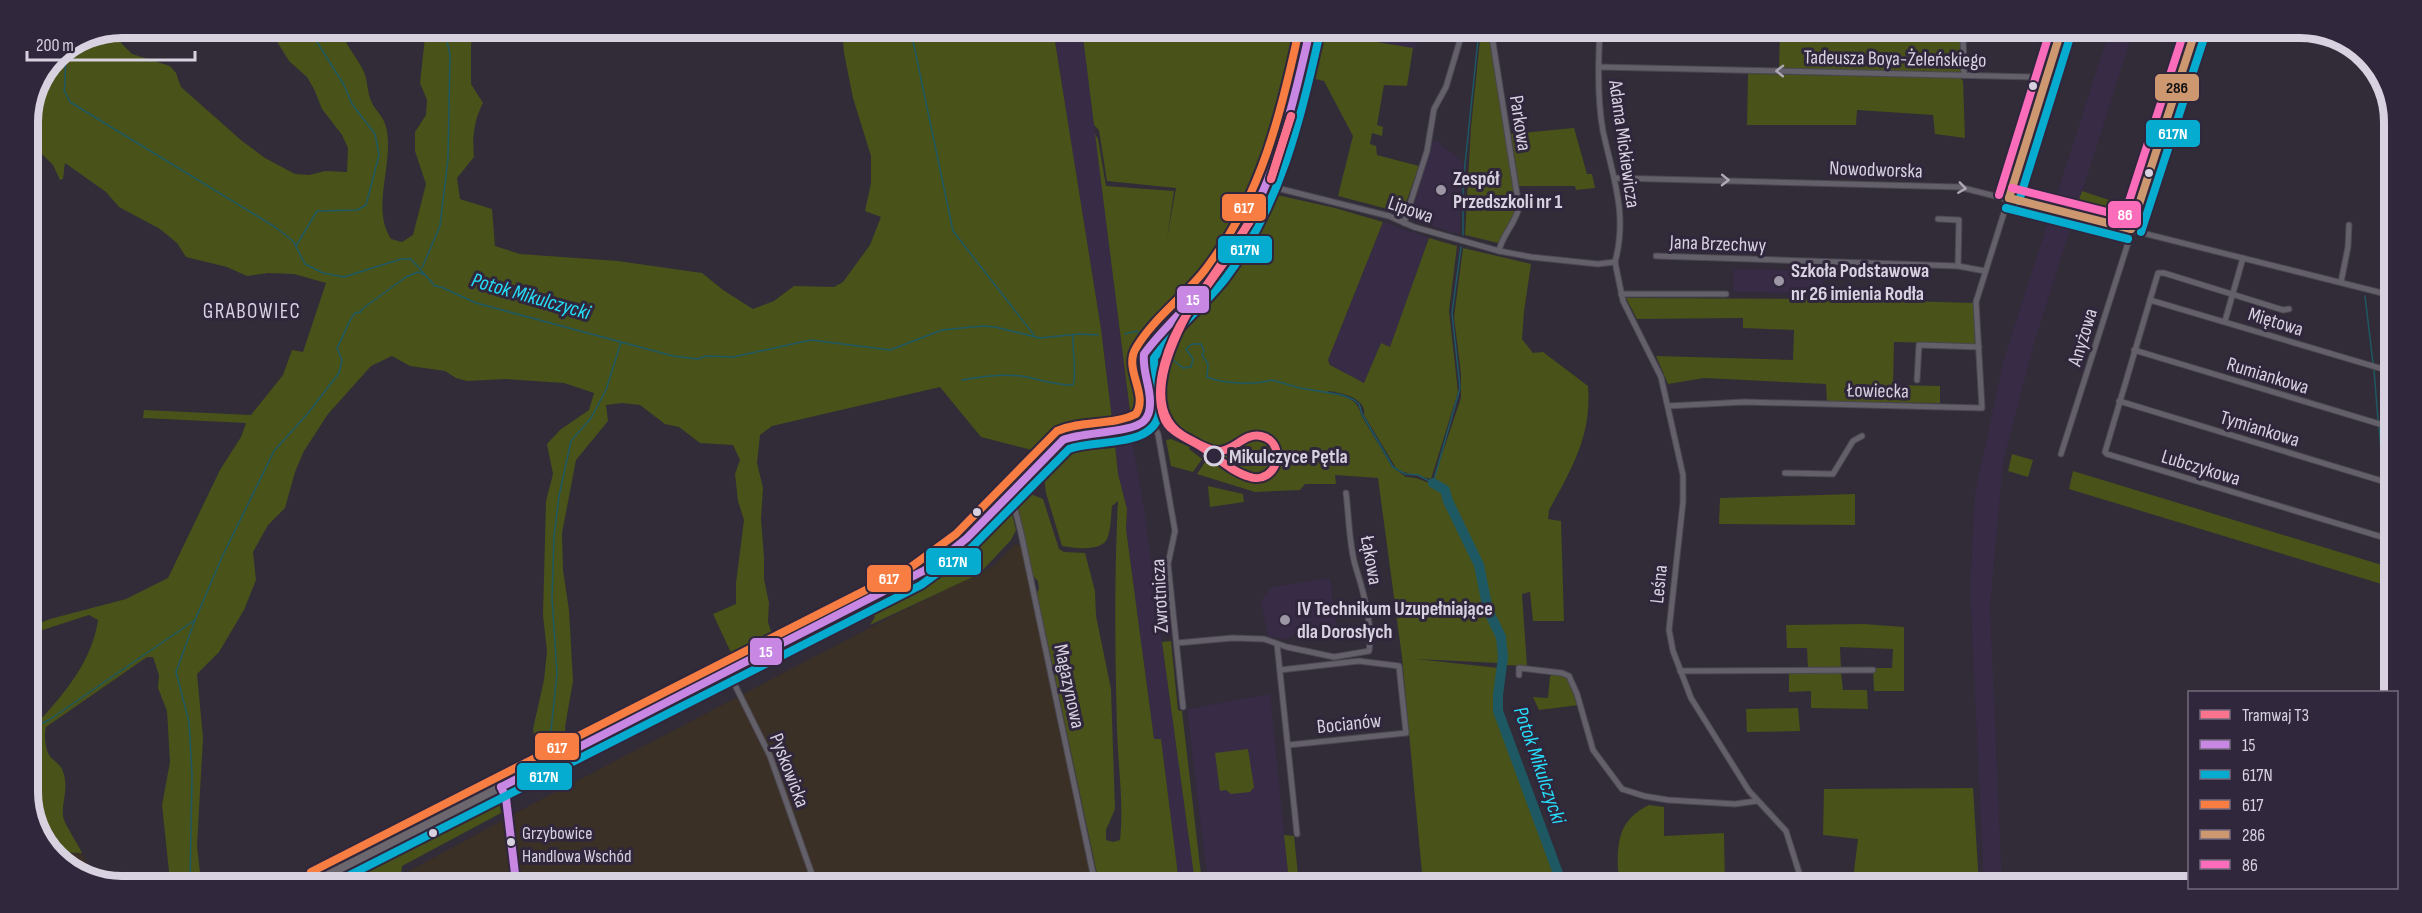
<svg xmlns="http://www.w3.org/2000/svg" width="2422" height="913" font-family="'Sofia Sans Condensed',sans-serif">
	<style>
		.industrial { fill: #3b3025 }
		.built { fill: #372b45 }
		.green { fill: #485219 }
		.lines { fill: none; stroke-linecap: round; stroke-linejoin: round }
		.stream { stroke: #1e5863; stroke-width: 1.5 }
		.river { stroke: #1e5863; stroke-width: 10 }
		.minor-casing { stroke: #4b4751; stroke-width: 7 }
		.secondary-casing { stroke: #4b4751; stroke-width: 9 }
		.minor { stroke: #646069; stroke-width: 5 }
		.secondary { stroke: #6c676f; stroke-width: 8 }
		.tram { stroke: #67636d; stroke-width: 1.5 }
		.bus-1-casing { stroke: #30273d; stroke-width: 12 }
		.bus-2-casing { stroke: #30273d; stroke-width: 12 }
		.bus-3-casing { stroke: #30273d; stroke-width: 12 }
		.bus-4-casing { stroke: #30273d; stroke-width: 12 }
		.bus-5-casing { stroke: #30273d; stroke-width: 12 }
		.bus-1 { stroke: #c787e3; stroke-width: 8 }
		.bus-2 { stroke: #06acd0; stroke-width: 8 }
		.bus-3 { stroke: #f77d43; stroke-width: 8 }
		.bus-4 { stroke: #cd976f; stroke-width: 8 }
		.bus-5 { stroke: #fb6dba; stroke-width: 8 }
		.tram-1-casing { stroke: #30273d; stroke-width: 12 }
		.tram-1 { stroke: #fc738d; stroke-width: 8 }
		.oneway { stroke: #afa9b6 }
		.bus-dot { fill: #d7d1e0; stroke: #30273d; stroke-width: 2 }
		.poi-dot { fill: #9d97a5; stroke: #30273d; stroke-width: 2 }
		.stop-dot { fill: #30273d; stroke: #d7d1e0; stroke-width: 3 }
		.labels { text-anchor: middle; stroke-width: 6; stroke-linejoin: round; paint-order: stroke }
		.bus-label { font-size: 18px; fill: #d7d1e0; stroke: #30273d; text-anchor: start }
		.street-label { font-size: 20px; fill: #d7d1e0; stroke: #30273d }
		.poi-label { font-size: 20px; font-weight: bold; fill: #d7d1e0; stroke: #30273d; text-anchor: start }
		.stop-label { font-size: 20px; font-weight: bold; fill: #d7d1e0; stroke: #30273d; text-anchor: start }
		.water-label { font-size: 21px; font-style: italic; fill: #26def9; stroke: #30273d }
		.neighbourhood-label { font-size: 21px; letter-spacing: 1.5px; fill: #d7d1e0; stroke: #30273d }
		.rim { fill: none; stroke: #d7d1e0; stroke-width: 8 }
		.line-badge { stroke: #30273d; stroke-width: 2 }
		.badge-label { font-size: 16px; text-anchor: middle; font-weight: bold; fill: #fff }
		.pale-badge-label { font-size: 16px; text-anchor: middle; font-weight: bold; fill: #111 }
	</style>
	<rect width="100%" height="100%" fill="#312c38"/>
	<g class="industrial">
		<polygon points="1015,544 1021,546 1024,561 1092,883 520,882 512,815 900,612 992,567"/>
		<polygon points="503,820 507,830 513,882 389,882"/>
		<polygon points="50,852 82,853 95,881 91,881"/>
	</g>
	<g class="built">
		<polygon points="1053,29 1082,29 1131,419 1112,419 1101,329"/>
		<polygon points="1318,30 1418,30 1416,49 1317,32"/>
		<polygon points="2109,32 2133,32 2035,340 2003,462 1990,607 2002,885 1984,885 1970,589 1975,493 2004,359"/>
		<polygon points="1433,141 1442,143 1441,145 1464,163 1459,234 1421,223 1415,219 1412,212"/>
		<polygon points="1383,222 1429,238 1390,347 1381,344 1364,383 1330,365 1328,360"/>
		<polygon points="1734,269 1823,271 1823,294 1734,292"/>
		<polygon points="1131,434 1144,509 1195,883 1179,883 1161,739 1154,739 1126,529 1127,509 1118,474 1114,436"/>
		<polygon points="1330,578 1338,635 1333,637 1294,635 1288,639 1268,637 1261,601 1272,587"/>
		<polygon points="1270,694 1289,883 1208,883 1187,709"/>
	</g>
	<g class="green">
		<path d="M268,27L341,28C344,44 357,57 364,72C368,82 367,93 372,103C378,114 384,116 387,131C393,167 371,208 391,239L402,242L413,235L426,184L415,151V132L426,115L427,100L420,83L425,37L422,28H475L471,45V84L483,103C474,121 472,136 474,157L457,178L460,199L492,209L495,246L520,254L618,261L702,273L723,290L753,309L774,301L794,286L834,287L843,282L870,245L881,217L865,211L871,183V156L853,98L844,53L842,29H1053L1101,329L1112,419L1064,429L1036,451L981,437L940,387L772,426L760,435L757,463L763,488L761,519L764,557V579L769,603L768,622L773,638L733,657L713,614L736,604V583L744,520L738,501L735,474L740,460L733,445L700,443L679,427L665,424L640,405L622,403L606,405L608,421L576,460L562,533L563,570L569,610L573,681L565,727L566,743L537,758L533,729L544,680L547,651L543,615L546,501L553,474L547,444L560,430L589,410L594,393L564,383L506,379L467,381L456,378L445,371L410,366L392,356L371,366L328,414L304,451L295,472L285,508L268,525L253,552L256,580L244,610L219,652L197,674L203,738L197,846L201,881H170L162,805L170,762L167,711L158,688L159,675L153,657H147L46,727C44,735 45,747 49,755C52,760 59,763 62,769C71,790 59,805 64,820C67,828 78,844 82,853L50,852L47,849L27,798V718L43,717C69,688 92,659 98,620L89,615L27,635V628L50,619L126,599L168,578L220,470L241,437L246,423L143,418L144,410L251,415L283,375L292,350L303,352L326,283L294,274L268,273L247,276L227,267L186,257L177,243L160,229L119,207L106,192L65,163L63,179L60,180L53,165L27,139V115L55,54L114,30L121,43L132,54L170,66L176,73L181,87L242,141L265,158L295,174L309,175L325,171L347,172L348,148L342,135L322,109L314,89L307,77L289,61Z"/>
		<path d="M1082,29L1303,30C1282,125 1265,212 1199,289C1185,306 1168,323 1152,338C1148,341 1141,345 1138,349C1126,367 1145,392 1141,411L1131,419L1095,134L1098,139L1106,186L1174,191L1167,238L1176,188L1107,181L1099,130L1094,125Z"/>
		<polygon points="1481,30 1489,30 1517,207 1512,220 1498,243 1465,235 1471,127"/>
		<polygon points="1780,31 1961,31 1961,71 1959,73 1779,68"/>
		<polygon points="1317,32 1413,48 1407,86 1384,85 1377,125 1383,127 1382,136 1372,133 1370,144 1376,146 1377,155 1419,166 1403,211 1399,212 1338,196 1353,136 1324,81 1307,77"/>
		<polygon points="2203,32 2210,32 2146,226 2142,222 2141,216"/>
		<polygon points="1748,74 1960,78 1963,81 1965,138 1935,134 1933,115 1857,110 1856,125 1747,125"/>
		<polygon points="2162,110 2130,209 2119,218 2126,195 2133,196 2159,111"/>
		<polygon points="1574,128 1587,174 1592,174 1595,188 1576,190 1575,186 1519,186 1511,134"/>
		<polygon points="2082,191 2121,204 2117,217 2085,210 2075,212"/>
		<path d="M1277,195L1335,208L1383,222L1328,360L1330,365L1364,383L1381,343L1390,347L1429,238L1457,246L1449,311L1458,392L1431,479L1403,472L1396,468L1364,415C1367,398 1342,393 1329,391L1327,393C1342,396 1358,397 1361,415L1392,467L1406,477L1416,478L1432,484L1439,490L1443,497L1478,566L1485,609L1499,638L1500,657L1498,663L1416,659L1499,668L1495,701L1497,717L1558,884H1423L1402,657L1378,478L1335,475L1336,484H1305L1300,490L1255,492L1197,474L1205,462L1211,466L1216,464L1236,475L1260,480C1279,473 1288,445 1265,435C1246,427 1233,453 1214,448C1201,445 1179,435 1171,424C1164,415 1165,403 1165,393C1166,354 1177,327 1205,299L1211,300L1214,296L1209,294L1243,251L1271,197Z"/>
		<path d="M1463,248L1531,264L1524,311L1522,339L1533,353L1543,352L1588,386C1592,435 1572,468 1549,510L1548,519L1561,521L1564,621H1533L1530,592L1522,594L1527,666L1506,665L1505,644L1502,632L1489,607L1484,586L1483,566L1458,517L1448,493L1434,478L1461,398V374L1454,317Z"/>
		<polygon points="1626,298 1838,299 1973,303 1975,344 1894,342 1893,385 1940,386 1940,403 1827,402 1826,384 1704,378 1668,384 1656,356 1793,360 1794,330 1743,328 1743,318 1637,319"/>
		<path d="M1114,436L1118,474L1127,509L1126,529L1154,739H1161L1179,883H1099L1037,593L1039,589L1038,581L1033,576L1017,502L1026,492L1043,499L1059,549L1064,552L1085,553L1095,591L1096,616L1111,689L1115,809L1106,830V840L1113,842L1120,840C1124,804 1118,767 1117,730C1115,653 1114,577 1118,501L1112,506C1111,516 1111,530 1107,539C1101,552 1073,548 1062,546L1046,493L1043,469L1071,445Z"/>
		<path d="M1257,438L1265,440L1275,453L1273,467L1260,476L1244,473L1211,451C1229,455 1240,440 1257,438Z"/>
		<polygon points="1171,439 1190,447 1189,449 1202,459 1193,472 1171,466 1166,440"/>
		<polygon points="2012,454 2033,460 2028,477 2008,471"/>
		<polygon points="2073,471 2382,565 2383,540 2392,542 2391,590 2388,586 2069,489"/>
		<polygon points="1208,486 1243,494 1244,502 1210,507"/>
		<polygon points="1855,494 1855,525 1719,524 1720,498"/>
		<polygon points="1006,509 1011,510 1016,530 1011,540 979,574 870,625 875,617 873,615 863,616 957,566 985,536 985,531"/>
		<polygon points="1864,624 1904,627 1904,691 1874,691 1873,668 1892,668 1893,649 1840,647 1841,669 1808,669 1807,648 1787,648 1786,625"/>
		<polygon points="1171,641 1178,710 1182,711 1202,883 1195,883 1162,642"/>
		<polygon points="1789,671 1841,672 1843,690 1867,690 1868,709 1811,708 1811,691 1789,692"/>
		<polygon points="1553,674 1563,674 1570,682 1579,705 1539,710 1533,697 1548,698 1550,676"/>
		<polygon points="1798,708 1800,731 1747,732 1746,709"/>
		<polygon points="1248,749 1254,787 1250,792 1231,794 1226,790 1220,791 1215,753"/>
		<polygon points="1973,788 1979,885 1862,885 1853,879 1858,839 1823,835 1824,789"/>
		<polygon points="493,797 499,800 501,813 402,866 401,875 389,882 340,881 444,832 449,818"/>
		<path d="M1649,805L1664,807V836L1724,833L1725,885L1638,884L1618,871C1617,840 1619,820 1649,805Z"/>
		<polygon points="1284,835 1294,836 1299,884 1280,884 1289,882"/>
	</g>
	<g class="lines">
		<g class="stream">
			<polyline points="913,29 913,41 953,231 1034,335"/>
			<path d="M66,50L68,54C63,66 67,77 64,90L70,102L275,227L293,241L305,264L323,273L344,277L401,259H411L435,286L441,287L476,303L673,356L698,359L706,356L733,357L811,340L890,350L942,330L983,326L995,327L1040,338L1079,334L1098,335"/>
			<polyline points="1463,235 1463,184 1479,30"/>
			<polyline points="296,246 317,211 357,210 366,205 379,155 375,134 352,104 344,85 317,42 310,27"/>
			<polyline points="422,268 440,226 448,158 450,55 444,28"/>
			<polyline points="2365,296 2373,363"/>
			<polyline points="1125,334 1137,331 1150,343"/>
			<path d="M1154,345L1183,368L1191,367L1193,359L1186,349L1192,344H1201L1204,351L1202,355L1208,364L1207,377C1223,384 1256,385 1272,380L1300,388L1342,395L1354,400L1359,404L1362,414L1393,467L1405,474L1418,475L1433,483L1460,388L1452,313L1461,247"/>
			<polyline points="2374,370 2378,420"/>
			<path d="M962,380C983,376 1006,373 1027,377C1045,381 1055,385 1073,385C1077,376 1072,347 1073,335"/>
			<polyline points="2379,427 2383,477"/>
			<polyline points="2384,485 2387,536"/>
			<polyline points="2387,541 2392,583"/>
			<path d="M27,730L49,720L195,620L222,557L274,451L309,412L339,373L342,360L337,348C344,336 347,323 355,313L361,312L362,309L406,277L418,272L425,275"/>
			<polyline points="550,740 557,673 552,598 554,537 559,496 571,441 591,418 606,390 621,342"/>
			<polyline points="190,881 192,775 189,722 176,672 195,620"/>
		</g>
		<polyline class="river" points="1433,483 1445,490 1448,501 1479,565 1488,610 1501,637 1503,657 1498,695 1498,711 1562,884"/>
		<defs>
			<g id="minor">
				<path d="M1491,30L1519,207C1516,223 1502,235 1499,251"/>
				<path d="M1600,30C1598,63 1597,99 1603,131C1613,178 1628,214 1615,262"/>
				<polyline points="1963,31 1964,75"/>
				<polyline points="1599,67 2038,77 2046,79"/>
				<polyline points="1616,178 1959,187 2394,296"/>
				<polyline points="1269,184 1281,189 1389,216 1414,227 1499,251 1531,257 1598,264 1615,262"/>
				<polyline points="1938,219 1959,220 1958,266"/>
				<polyline points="1404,223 1427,151 1434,109 1446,87 1463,30"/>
				<polyline points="1656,256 1958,266 1985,271"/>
				<polyline points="1615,262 1623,301 1661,377 1683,475 1683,502 1669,630 1673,651 1691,698 1749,791 1786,831 1803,885"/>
				<polyline points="2341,282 2348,247 2349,225"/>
				<polyline points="1621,294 1726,294"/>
				<polyline points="2150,300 2393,372"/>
				<polyline points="2289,309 2283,310 2164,273 2158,273 2105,452 2107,454 2392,540"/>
				<polyline points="2225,321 2243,258"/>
				<polyline points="2134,350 2393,428"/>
				<polyline points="1917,380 1919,345 1979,347"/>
				<polyline points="2119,401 2392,484"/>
				<polyline points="1668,406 1744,402 1982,408 1976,302 2061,31"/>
				<polyline points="1147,418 1153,424 1158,434 1175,531 1168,564 1183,707"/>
				<polyline points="2061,454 2128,243 2135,211 2195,32"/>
				<polyline points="1785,473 1833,474 1853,441 1862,436"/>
				<polyline points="1007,497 1015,509 1021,533 1095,883"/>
				<path d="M1177,643L1232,638L1264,639L1287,647L1334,657L1369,651C1373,628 1363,590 1356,568C1349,547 1349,516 1346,493"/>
				<polyline points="1277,644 1297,834"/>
				<polyline points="1280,670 1359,661 1399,666 1406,733 1288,745"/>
				<polyline points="728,671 770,756 815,883"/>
				<polyline points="1680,671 1873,670"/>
				<polyline points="1519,675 1519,668 1562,673 1569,676 1577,694 1593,750 1622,789 1644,796 1668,800 1735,804 1757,801"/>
				<polyline points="501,787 506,798 516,882"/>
			</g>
			<path id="secondary" d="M316,881L916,576L936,563L963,542L1063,440C1084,429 1128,433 1142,423C1147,419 1150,412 1150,406C1152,389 1140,372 1144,354C1162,327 1196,300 1217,272C1276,195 1290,121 1310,30"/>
		</defs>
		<use href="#minor" class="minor-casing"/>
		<use href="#secondary" class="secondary-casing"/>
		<use href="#minor" class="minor"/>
		<use href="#secondary" class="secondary"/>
		<polyline class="tram" points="1175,433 1220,465 1245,476"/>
		<defs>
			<g id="bus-1">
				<path d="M501,787L931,567L967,538L1063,440C1083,432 1132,433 1144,421C1148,417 1150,410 1150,404C1151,387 1142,372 1144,354C1166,324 1195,301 1217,272C1271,200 1291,116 1310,30"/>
				<polyline points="501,787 506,798 516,882"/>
			</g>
			<g id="bus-2">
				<polyline points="2019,201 2071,34"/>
				<polyline points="2006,208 2128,239"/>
				<polyline points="2141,232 2205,35"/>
				<path d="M338,881L921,585L970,549L1069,449C1097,438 1156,450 1160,409C1162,391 1153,375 1154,358C1175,329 1203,307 1225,279C1280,206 1301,120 1320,32"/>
			</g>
			<path id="bus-3" d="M311,872L911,567L956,534L1057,431C1082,420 1112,426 1136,414C1149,394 1123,369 1136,348C1154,317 1187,295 1208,266C1261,196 1281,114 1299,30"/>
			<g id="bus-4">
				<polyline points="2009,198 2061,31"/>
				<polyline points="2009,198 2131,229"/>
				<polyline points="2131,229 2195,32"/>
			</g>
			<g id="bus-5">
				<polyline points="2012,188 2134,219"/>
				<polyline points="1999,195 2050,31"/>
				<polyline points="2121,226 2184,32"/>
			</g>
		</defs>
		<use href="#bus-1" class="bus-1-casing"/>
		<use href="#bus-2" class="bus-2-casing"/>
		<use href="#bus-3" class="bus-3-casing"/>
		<use href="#bus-4" class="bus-4-casing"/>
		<use href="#bus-5" class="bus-5-casing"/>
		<use href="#bus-1" class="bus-1"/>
		<use href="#bus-2" class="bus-2"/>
		<use href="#bus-3" class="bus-3"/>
		<use href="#bus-4" class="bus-4"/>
		<use href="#bus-5" class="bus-5"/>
		<defs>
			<g id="tram-1">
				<polyline points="1271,179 1291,116"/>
				<polyline points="1271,179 1291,116"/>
				<path d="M1187,314C1168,350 1139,415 1189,439C1198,444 1209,451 1219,451C1234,451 1245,432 1261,436C1280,440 1282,465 1267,475C1262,478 1255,479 1250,477C1232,472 1218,458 1203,448C1193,441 1181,437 1172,429C1168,426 1166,423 1164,418C1152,385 1169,341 1187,314Z"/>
				<polyline points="1187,314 1249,223 1261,201"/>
				<polyline points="1187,314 1233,250 1261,201"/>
			</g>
		</defs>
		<use href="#tram-1" class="tram-1-casing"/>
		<use href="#tram-1" class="tram-1"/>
	</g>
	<defs><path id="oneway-chevron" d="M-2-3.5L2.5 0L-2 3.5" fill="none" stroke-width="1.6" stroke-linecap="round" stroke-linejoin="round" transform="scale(1.5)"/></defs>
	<g class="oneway">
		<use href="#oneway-chevron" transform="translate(1780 71) rotate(-179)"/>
		<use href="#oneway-chevron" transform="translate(1725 180) rotate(1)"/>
		<use href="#oneway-chevron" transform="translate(1962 188) rotate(8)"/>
	</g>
	<g class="bus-dot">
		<circle cx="2033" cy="86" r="5"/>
		<circle cx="2149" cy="173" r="5"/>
		<circle cx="977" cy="512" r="5"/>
		<circle cx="433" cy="833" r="5"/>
		<circle cx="511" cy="842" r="5"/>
	</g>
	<g class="poi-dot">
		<circle cx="1441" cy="190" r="6"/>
		<circle cx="1779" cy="281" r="6"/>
		<circle cx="1285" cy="620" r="6"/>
	</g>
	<circle class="stop-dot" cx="1214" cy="456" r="9"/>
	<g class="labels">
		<g class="bus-label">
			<text x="522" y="839">Grzybowice<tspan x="522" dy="23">Handlowa Wschód</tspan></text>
		</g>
		<g class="street-label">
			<text transform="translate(1895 58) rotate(1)" y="7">Tadeusza Boya-Żeleńskiego</text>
			<text transform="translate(1521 123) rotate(81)" y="7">Parkowa</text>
			<text transform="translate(1625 144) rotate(82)" y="7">Adama Mickiewicza</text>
			<text transform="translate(1876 169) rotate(2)" y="7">Nowodworska</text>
			<text transform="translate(1411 209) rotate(19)" y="7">Lipowa</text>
			<text transform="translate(1718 243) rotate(2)" y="7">Jana Brzechwy</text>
			<text transform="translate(2276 321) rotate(17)" y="7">Miętowa</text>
			<text transform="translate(2082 337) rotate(-73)" y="7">Anyżowa</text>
			<text transform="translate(2268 375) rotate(17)" y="7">Rumiankowa</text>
			<text transform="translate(1878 390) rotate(1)" y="7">Łowiecka</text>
			<text transform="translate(2260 428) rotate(17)" y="7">Tymiankowa</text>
			<text transform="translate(2201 467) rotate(17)" y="7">Lubczykowa</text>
			<text transform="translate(1372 560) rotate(80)" y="7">Łąkowa</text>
			<text transform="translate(1658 584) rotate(-84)" y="7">Leśna</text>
			<text transform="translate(1159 596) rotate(-93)" y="7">Zwrotnicza</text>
			<text transform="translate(1070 686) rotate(78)" y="7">Magazynowa</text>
			<text transform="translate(1349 723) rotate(-6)" y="7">Bocianów</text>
			<text transform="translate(790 770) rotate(69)" y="7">Pyskowicka</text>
		</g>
		<g class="poi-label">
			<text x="1453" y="185">Zespół<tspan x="1453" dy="23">Przedszkoli nr 1</tspan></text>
			<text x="1791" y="277">Szkoła Podstawowa<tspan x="1791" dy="23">nr 26 imienia Rodła</tspan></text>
			<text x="1297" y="615">IV Technikum Uzupełniające<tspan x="1297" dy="23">dla Dorosłych</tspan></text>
		</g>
		<g class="stop-label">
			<text x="1229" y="463">Mikulczyce Pętla</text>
		</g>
		<g class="water-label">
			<text transform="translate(531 296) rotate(16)" y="7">Potok Mikulczycki</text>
			<text transform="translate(1540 765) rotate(71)" y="7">Potok Mikulczycki</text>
		</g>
		<g class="neighbourhood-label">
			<text x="252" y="318">GRABOWIEC</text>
		</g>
	</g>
	<path d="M0 0H2422V913H0ZM122 38H2300A84 84 0 0 1 2384 122V792A84 84 0 0 1 2300 876H122A84 84 0 0 1 38 792V122A84 84 0 0 1 122 38Z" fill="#30273d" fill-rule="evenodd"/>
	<path class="rim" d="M122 38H2300A84 84 0 0 1 2384 122V792A84 84 0 0 1 2300 876H122A84 84 0 0 1 38 792V122A84 84 0 0 1 122 38Z"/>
	<g class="line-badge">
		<rect x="2154" y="73" width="46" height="29" rx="6" fill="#cd976f"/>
		<rect x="2145" y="119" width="56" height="29" rx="6" fill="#06acd0"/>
		<rect x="1221" y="193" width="46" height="29" rx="6" fill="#f77d43"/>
		<rect x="2107" y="200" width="35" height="29" rx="6" fill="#fb6dba"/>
		<rect x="1217" y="235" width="56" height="29" rx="6" fill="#06acd0"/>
		<rect x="1176" y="285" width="34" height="29" rx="6" fill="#c787e3"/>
		<rect x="925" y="547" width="57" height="29" rx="6" fill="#06acd0"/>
		<rect x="866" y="564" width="46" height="29" rx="6" fill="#f77d43"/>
		<rect x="749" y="637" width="34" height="29" rx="6" fill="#c787e3"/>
		<rect x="534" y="732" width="46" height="29" rx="6" fill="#f77d43"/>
		<rect x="516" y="762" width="57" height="29" rx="6" fill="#06acd0"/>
	</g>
	<g class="badge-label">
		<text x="2173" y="139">617N</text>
		<text x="1244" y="213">617</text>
		<text x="2125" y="220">86</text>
		<text x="1245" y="255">617N</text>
		<text x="1193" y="305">15</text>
		<text x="953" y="567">617N</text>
		<text x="889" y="584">617</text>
		<text x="766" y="657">15</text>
		<text x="557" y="753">617</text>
		<text x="544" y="782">617N</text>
	</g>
	<g class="pale-badge-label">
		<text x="2177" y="93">286</text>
	</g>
	<rect x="2188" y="691" width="210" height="198" fill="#30273d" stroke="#736b7e" stroke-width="1.5"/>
	<rect x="2200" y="710" width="30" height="9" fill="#fc738d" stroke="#736b7e" stroke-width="1.5"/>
	<text x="2242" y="721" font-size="18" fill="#d7d1e0">Tramwaj T3</text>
	<rect x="2200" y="740" width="30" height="9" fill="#c787e3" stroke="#736b7e" stroke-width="1.5"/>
	<text x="2242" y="751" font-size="18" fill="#d7d1e0">15</text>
	<rect x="2200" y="770" width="30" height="9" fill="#06acd0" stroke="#736b7e" stroke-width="1.5"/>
	<text x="2242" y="781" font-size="18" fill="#d7d1e0">617N</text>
	<rect x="2200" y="800" width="30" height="9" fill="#f77d43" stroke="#736b7e" stroke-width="1.5"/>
	<text x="2242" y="811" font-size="18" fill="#d7d1e0">617</text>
	<rect x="2200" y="830" width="30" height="9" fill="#cd976f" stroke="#736b7e" stroke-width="1.5"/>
	<text x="2242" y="841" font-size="18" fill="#d7d1e0">286</text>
	<rect x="2200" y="860" width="30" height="9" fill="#fb6dba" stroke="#736b7e" stroke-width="1.5"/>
	<text x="2242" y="871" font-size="18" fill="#d7d1e0">86</text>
	<path d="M27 51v9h168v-9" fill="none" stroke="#d7d1e0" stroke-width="3"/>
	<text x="36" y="51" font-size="18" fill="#d7d1e0" stroke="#30273d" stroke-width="4.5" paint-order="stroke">200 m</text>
</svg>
